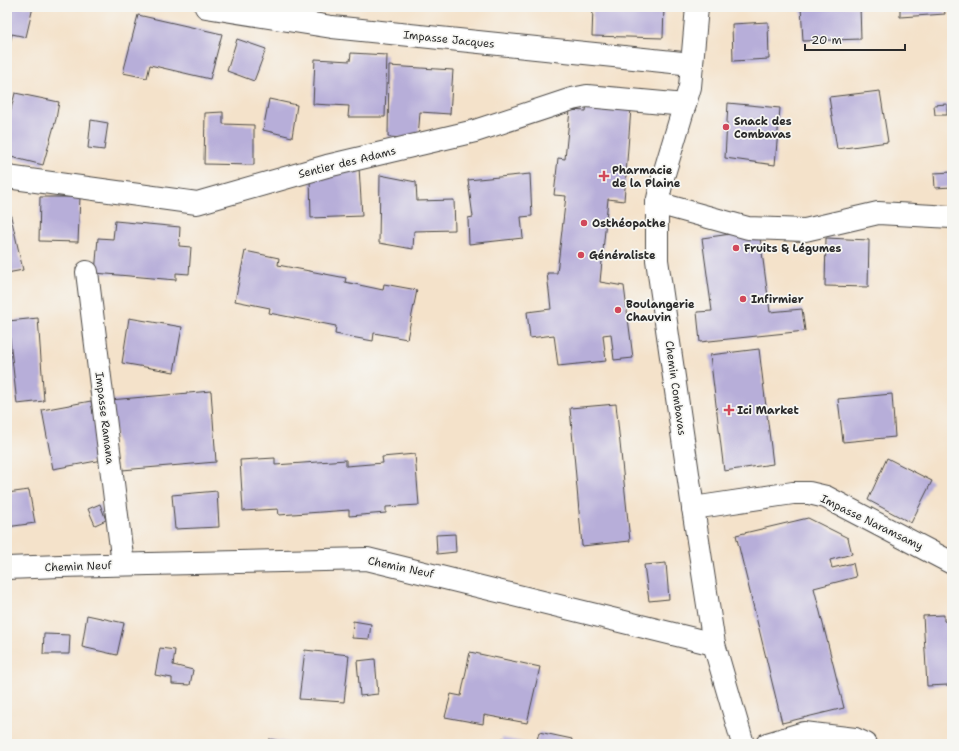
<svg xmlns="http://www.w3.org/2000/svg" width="959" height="751" font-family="'Shantell Sans',sans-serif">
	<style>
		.building { fill: #b7aed9 }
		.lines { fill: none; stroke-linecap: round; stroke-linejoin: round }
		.minor-casing { stroke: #494643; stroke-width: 24 }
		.minor { stroke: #fff; stroke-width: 22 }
		.poi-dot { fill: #d1495b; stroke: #f6f6f2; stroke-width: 1.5 }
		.labels { text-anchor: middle; stroke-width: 3.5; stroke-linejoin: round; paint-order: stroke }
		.street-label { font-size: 11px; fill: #2b2b2b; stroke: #f6f6f2 }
		.poi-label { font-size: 11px; font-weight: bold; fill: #2b2b2b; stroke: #f6f6f2; text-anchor: start }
	</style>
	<rect width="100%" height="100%" fill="#f6f6f2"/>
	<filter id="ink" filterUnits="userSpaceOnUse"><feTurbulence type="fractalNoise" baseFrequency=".025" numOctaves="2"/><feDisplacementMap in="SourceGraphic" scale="8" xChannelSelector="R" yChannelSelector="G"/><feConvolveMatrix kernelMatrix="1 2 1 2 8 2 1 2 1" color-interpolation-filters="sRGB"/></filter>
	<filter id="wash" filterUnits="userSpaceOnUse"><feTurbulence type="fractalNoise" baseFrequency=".012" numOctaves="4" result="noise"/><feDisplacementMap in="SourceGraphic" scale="16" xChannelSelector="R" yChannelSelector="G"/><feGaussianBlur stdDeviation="0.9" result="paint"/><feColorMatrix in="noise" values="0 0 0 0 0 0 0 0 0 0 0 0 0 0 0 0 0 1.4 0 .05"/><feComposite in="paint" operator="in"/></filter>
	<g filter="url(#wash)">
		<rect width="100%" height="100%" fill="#f4e2ca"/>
		<g id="blocks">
			<g class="building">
				<polygon points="7,7 33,7 26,37 12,34 8,53"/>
				<polygon points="593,7 664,7 663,38 592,36"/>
				<polygon points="801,7 860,7 861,39 803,41"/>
				<polygon points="900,7 944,7 945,14 900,17"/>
				<polygon points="138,15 222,34 210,79 150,65 147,78 123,73"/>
				<polygon points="768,22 769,59 733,61 732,24"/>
				<polygon points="237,39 266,49 254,81 227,71"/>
				<polygon points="351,53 387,55 385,117 348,117 349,106 313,104 315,59 350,61"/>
				<polygon points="389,66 453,70 450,114 420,112 418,139 388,137"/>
				<polygon points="880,91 888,142 837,149 829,97"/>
				<polygon points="15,93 59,102 56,119 43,165 7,156 7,125"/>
				<polygon points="269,99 297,105 292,137 263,130"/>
				<polygon points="728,103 780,108 775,165 725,158"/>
				<polygon points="587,104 631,108 624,201 608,199 600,282 624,286 633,358 614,360 611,334 603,335 606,361 558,366 554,335 530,338 527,312 551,309 547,273 557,273 566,196 554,195 558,158 565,159 570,110 586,111"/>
				<polygon points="947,104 947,115 935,115 934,105"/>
				<polygon points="223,112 223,124 254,125 254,165 204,164 205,113"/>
				<polygon points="91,120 108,123 104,150 88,148"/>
				<polygon points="359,167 362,216 311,218 310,177"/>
				<polygon points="952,172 952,187 935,188 934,173"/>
				<polygon points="530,174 532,216 521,217 523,238 469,244 468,218 473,217 468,180"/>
				<polygon points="380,175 416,182 417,201 454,200 455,230 414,231 413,249 379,243"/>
				<polygon points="40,197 80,197 78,242 39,241"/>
				<polygon points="7,199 23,270 7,273"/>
				<polygon points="115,221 180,227 179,246 191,247 189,274 176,273 176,280 95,273 98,238 113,239"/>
				<polygon points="731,234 760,237 770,312 802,309 805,331 700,342 697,312 712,311 702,238"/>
				<polygon points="826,238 869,240 868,287 825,286"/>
				<polygon points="245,251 279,258 278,265 346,278 345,282 383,290 384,284 417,290 407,339 374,333 373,341 335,334 336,326 269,313 270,308 235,301"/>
				<polygon points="38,318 44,401 17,404 8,321"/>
				<polygon points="129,318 182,327 174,372 122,363"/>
				<polygon points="759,349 773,464 724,471 710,355"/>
				<polygon points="211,391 216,462 122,470 110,400"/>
				<polygon points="892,394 895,437 843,442 838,399"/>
				<polygon points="91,401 102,460 53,469 42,410"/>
				<polygon points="616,404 630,541 582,546 570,408"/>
				<polygon points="415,454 419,505 386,507 386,513 349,516 349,510 279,515 278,509 243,511 240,460 275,458 275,465 346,460 346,466 383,463 382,457"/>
				<polygon points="887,458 932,481 911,523 868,500"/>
				<polygon points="29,490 35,523 7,527 7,493"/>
				<polygon points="217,491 219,527 175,529 172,495"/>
				<polygon points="100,504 106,520 95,525 88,509"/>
				<polygon points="808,518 848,538 852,554 830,560 832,568 853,563 856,577 814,588 844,708 782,723 736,535"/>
				<polygon points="455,534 456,552 437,554 436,535"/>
				<polygon points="666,563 669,599 649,601 644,565"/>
				<polygon points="87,615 124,623 117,655 82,647"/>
				<polygon points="944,615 944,621 952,624 952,686 948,685 927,686 923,616"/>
				<polygon points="353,621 371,624 369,639 352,638"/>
				<polygon points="44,634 70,635 69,654 43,654"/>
				<polygon points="160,648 175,650 173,665 193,670 190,685 172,684 172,678 155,675"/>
				<polygon points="305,650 349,655 344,702 299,699"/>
				<polygon points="470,652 540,667 527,723 484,715 483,724 445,717 451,694 461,696"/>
				<polygon points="375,659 378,694 360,696 357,661"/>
				<polygon points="539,732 572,739 571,744 536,744"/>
				<polygon points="502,738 528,743 528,744 501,744"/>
				<polygon points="269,739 290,743 290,744 268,744"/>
			</g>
		</g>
	</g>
	<g filter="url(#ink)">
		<use href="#blocks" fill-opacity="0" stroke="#494643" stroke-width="1"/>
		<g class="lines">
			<defs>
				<g id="minor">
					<polyline points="206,7 332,27 692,64"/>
					<polyline points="697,7 690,87 663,177 657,203 657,260 693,508 714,644 743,744"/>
					<polyline points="7,177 197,203 327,166 475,131 572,99 587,96 685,105"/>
					<polyline points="657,203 748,228 805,230 878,213 952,217"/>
					<polyline points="87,272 123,564"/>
					<polyline points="693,508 793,493 809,493 826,497 952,563"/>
					<polyline points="7,568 60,566 367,559 714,644"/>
					<polyline points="767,744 804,733 855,739 866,744"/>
				</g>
			</defs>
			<use href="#minor" class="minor-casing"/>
			<use href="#minor" class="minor"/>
		</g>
	</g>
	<g class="poi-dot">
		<circle cx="726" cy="127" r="4"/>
		<path d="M602 170h4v4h4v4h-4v4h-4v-4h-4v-4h4z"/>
		<circle cx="584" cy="223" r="4"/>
		<circle cx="736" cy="248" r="4"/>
		<circle cx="581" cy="255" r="4"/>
		<circle cx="743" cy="299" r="4"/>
		<circle cx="618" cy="310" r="4"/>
		<path d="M727 404h4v4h4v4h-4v4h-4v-4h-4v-4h4z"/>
	</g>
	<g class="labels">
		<g class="street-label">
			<text transform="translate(449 39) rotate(6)" y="4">Impasse Jacques</text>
			<text transform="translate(347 162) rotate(-14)" y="4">Sentier des Adams</text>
			<text transform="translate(676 388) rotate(82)" y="4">Chemin Combavas</text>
			<text transform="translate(105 418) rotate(83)" y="4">Impasse Ramana</text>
			<text transform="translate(872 522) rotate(26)" y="4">Impasse Naramsamy</text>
			<text transform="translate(78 566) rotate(-2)" y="4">Chemin Neuf</text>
			<text transform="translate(401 567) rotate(12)" y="4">Chemin Neuf</text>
		</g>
		<g class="poi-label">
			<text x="734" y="125">Snack des<tspan x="734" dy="13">Combavas</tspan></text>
			<text x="612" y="174">Pharmacie<tspan x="612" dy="13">de la Plaine</tspan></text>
			<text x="592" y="227">Osthéopathe</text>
			<text x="744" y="252">Fruits &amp; Légumes</text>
			<text x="589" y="259">Généraliste</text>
			<text x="751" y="303">Infirmier</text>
			<text x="626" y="308">Boulangerie<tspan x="626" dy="13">Chauvin</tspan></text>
			<text x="737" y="414">Ici Market</text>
		</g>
	</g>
	<rect width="959" height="751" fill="none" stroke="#f6f6f2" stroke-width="24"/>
	<path d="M805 44v6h100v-6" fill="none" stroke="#2b2b2b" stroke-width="2"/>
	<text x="811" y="44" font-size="12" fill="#2b2b2b" stroke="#f6f6f2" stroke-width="3" paint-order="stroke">20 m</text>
</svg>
